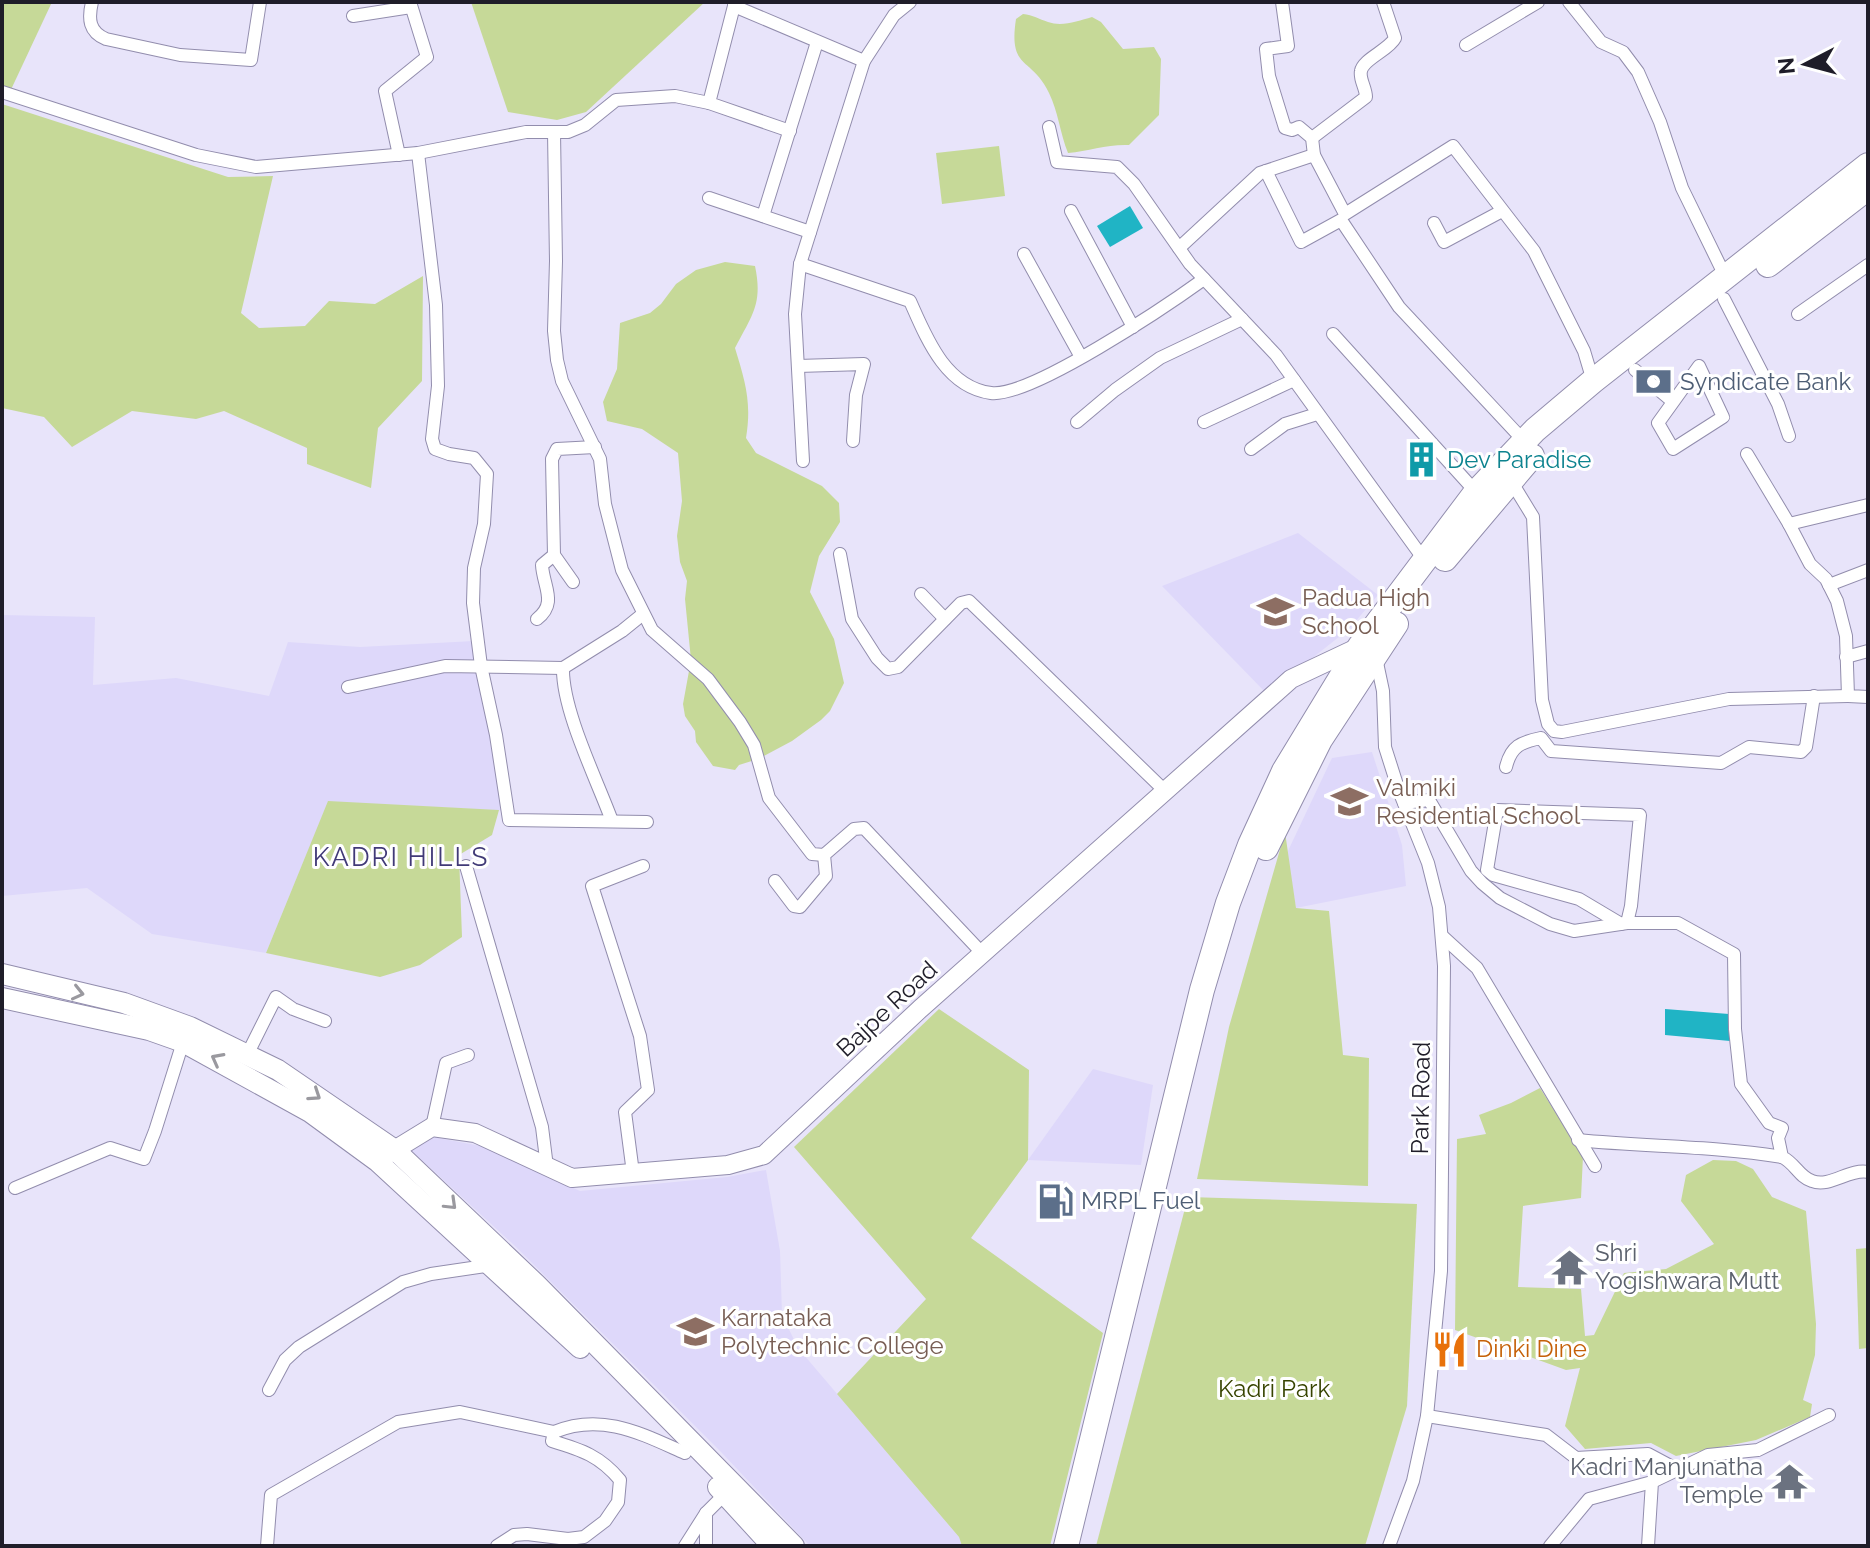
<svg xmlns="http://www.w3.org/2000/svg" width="1870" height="1548" font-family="Raleway,sans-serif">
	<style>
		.built { fill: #ded8fa }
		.green { fill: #c6d998 }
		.water { fill: #20b4c5 }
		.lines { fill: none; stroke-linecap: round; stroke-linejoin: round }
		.street-casing { stroke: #928dad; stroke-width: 14 }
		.secondary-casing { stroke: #928dad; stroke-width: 20 }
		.primary-casing { stroke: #928dad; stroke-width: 22 }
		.highway-casing { stroke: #928dad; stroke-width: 26 }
		.street { stroke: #fff; stroke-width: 12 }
		.secondary { stroke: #fff; stroke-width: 18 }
		.primary { stroke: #fff; stroke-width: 20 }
		.highway { stroke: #fff; stroke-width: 24 }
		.oneway { stroke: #9a999f }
		.labels { text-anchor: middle; stroke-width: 6; stroke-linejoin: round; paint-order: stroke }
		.service-label { font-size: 24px; fill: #4e5e75; stroke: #fff; text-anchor: start }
		.culture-label { font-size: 24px; fill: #0d838f; stroke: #fff; text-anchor: start }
		.education-label { font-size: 24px; fill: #785e54; stroke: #fff; text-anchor: start }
		.street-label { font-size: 24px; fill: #1f1d29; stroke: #fff }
		.worship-label { font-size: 24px; fill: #5b616d; stroke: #fff; text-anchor: start }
		.food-label { font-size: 24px; fill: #c56008; stroke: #fff; text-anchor: start }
		.park-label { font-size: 24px; fill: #374400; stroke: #fff }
		.neighbourhood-label { font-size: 26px; letter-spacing: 2px; fill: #413a77; stroke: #fff }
	</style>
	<rect width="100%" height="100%" fill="#e8e4fa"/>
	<g class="built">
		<polygon points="1298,533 1378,595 1349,629 1267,694 1162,586"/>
		<polygon points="2,615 95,617 93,685 176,678 269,696 288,642 360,647 474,641 514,811 328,802 266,953 152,934 87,888 2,896"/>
		<polygon points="1372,752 1402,845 1406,886 1296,908 1287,853 1332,758"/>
		<polygon points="1093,1069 1153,1085 1141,1165 1028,1160"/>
		<polygon points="433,1137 481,1146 580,1191 727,1177 766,1170 780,1251 782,1315 798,1348 959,1537 962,1546 810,1546 722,1453 516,1247 411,1150"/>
	</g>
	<g class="green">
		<polygon points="2,2 52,2 8,96 2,92"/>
		<polygon points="471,2 705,2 586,112 557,120 508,112"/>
		<path d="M1023,14C1033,15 1039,19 1048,22C1062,27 1078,21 1092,17L1101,22L1123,49L1154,47L1161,59L1159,115L1129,145C1108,144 1089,151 1068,153C1060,133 1058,111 1049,93C1032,56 1008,71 1016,19Z"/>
		<polygon points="2,104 228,177 273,176 241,313 259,328 305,326 329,301 375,304 423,276 422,381 378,428 371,488 307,464 307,448 224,411 196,419 132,411 72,447 44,417 2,408"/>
		<polygon points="999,146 1005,196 942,204 936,153"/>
		<path d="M725,262L755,266C763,304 752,315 735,348C745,381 752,402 746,438L756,453L822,486L839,503L840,522L819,556L810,592L834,639L844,683L830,711L821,720L792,741L758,759L739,765L735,770L713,766L696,742L695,731L685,716L683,704L691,660L685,599L687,581L680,562L677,536L682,501L678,453L642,429L607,421L603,402L617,369L620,323L650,313L661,304L676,284L696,270Z"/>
		<polygon points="328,801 499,810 492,835 459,855 462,937 420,965 380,977 266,953"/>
		<polygon points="1285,832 1296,908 1329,911 1343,1055 1369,1058 1368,1186 1197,1179 1229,1027"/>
		<polygon points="939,1009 1029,1070 1028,1160 971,1238 1103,1333 1050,1546 962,1546 959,1537 837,1394 926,1299 794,1147"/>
		<polygon points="1540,1088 1583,1156 1581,1198 1523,1206 1518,1287 1581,1289 1585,1336 1594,1335 1624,1273 1666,1269 1714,1244 1681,1201 1686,1175 1713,1160 1736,1161 1753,1169 1772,1197 1806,1211 1816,1324 1815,1355 1803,1400 1812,1404 1810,1417 1756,1440 1676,1456 1651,1443 1585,1449 1565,1426 1580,1368 1566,1370 1455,1330 1457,1139 1486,1134 1479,1115 1511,1103"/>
		<polygon points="1188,1197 1417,1204 1407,1406 1365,1546 1096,1546"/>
		<polygon points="1868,1248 1868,1348 1859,1349 1856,1249"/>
	</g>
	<g class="water">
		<polygon points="1130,206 1143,228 1110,247 1097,226"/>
		<polygon points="1665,1009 1729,1014 1730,1041 1665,1035"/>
	</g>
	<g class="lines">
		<defs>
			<g id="street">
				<path d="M92,2C88,19 89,32 106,39L180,55L251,60L260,2"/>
				<polyline points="734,2 734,6 864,61"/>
				<polyline points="1282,2 1288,46 1266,49 1269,76 1285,128 1292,130 1299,127 1312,138 1314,155 1345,214 1453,146 1534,251 1584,351 1593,381"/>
				<polyline points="1569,2 1601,42 1623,52 1638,72 1660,122 1682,188 1726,278"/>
				<polyline points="734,6 709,103 790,131"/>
				<polyline points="353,16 411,7"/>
				<polyline points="1466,45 1538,2"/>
				<polyline points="2,92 196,155 256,167 418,153 526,132 568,132 585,125 616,100 675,96 709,103"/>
				<polyline points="1049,127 1057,162 1117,167 1134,184 1190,264 1276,355 1425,561"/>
				<polyline points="554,132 556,261 554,331 557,360 562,381 600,459 605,504 622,570 652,630 708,679 740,722 754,745 769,798 812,854 824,855"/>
				<path d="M1312,138L1366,97C1366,88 1359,79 1361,71C1363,59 1389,50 1395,38L1383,2"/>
				<polyline points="418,153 436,305 438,386 432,439 435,449 449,454 474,458 487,474 484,524 474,568 473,603 481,666 496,735 509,820 647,822"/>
				<polyline points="399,155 385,91 427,57 410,2"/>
				<polyline points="1266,171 1301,242 1341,220 1399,307 1524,441"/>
				<polyline points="709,198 810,232"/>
				<polyline points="1071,211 1133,327"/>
				<polyline points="763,216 817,42"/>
				<polyline points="1434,223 1444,242 1502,211"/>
				<polyline points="1179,248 1260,173 1314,155"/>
				<polyline points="1024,254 1081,357"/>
				<path d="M800,264L910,301C926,337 945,387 991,393C1030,398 1168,305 1204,279"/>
				<polyline points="1724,299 1778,404 1789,436"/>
				<polyline points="1798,314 1868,265"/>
				<polyline points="1333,334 1476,492"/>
				<polyline points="798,366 864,364 856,395 853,441"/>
				<polygon points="1699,366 1723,417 1673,449 1658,423"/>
				<polyline points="1635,370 1672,401"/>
				<polyline points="1077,422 1115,390 1160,358 1242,319"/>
				<polyline points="1204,422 1294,380"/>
				<polyline points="1251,449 1285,424 1317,414"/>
				<polyline points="1747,454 1789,524 1810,564 1826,579 1837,601 1846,636 1848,696 1868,697"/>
				<polyline points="803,461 795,314 800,264 864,61 894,15 910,2"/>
				<polyline points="1511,481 1533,517 1542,700 1548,724 1554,731 1562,732 1729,699 1848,696"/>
				<polyline points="1789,524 1868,505"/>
				<polyline points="840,554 852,619 877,658 888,669 898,667 961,603 969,601 1165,791"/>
				<polyline points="573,582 554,555 552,459 557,449 595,447"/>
				<polyline points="1829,585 1868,570"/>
				<polyline points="921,594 945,619"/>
				<path d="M537,619C558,603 543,586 542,565L554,555"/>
				<polyline points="1846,657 1868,651"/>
				<polyline points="1376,658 1383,691 1385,747 1399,791 1428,863 1439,907 1444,966 1441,1271 1427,1416 1413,1481 1389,1546"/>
				<polyline points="348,687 445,666 563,668"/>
				<path d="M1506,767C1511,746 1521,742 1541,738L1551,751L1721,763L1749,747L1801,752L1806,747L1814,696"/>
				<path d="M1404,803L1429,800L1471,871L1482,883L1500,898L1550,924L1574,931L1627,923H1678L1734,954L1735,1029L1741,1084L1769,1123L1782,1128L1778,1138L1782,1157C1795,1163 1799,1177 1812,1181C1830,1188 1850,1168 1868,1172"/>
				<path d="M612,821C597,780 562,710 563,668L622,631L643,614"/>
				<polyline points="466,866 542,1127 547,1167"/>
				<polyline points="775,881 794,906 800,907 826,876 824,855 854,829 864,828 983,954"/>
				<polyline points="1621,924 1579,899 1493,875 1487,870 1497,810 1640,815 1631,906 1627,923"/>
				<polyline points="1442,936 1477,968 1595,1166"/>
				<polyline points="247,1055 276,997 293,1009 325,1021"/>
				<polyline points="432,1127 446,1063 468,1055"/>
				<path d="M1578,1140C1646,1147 1714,1146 1782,1157"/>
				<polyline points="633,1173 625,1112 648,1090 640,1036 592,886 643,866"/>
				<polyline points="15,1188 110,1148 144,1159 155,1131 183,1042"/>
				<polyline points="269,1390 285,1360 299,1347 403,1282 431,1274 492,1265"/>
				<polyline points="1427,1416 1546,1435 1576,1458 1648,1454 1678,1470"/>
				<polyline points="267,1546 271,1495 398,1422 460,1412 554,1432"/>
				<path d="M497,1546L514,1535L527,1534L568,1539L584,1537L605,1521L618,1502L620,1480C600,1456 582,1450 552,1441L554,1432C602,1412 642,1434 685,1453"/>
				<polyline points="685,1546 706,1513 725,1494"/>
				<polyline points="706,1546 706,1513"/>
				<polyline points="1550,1546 1589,1499 1652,1482"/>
				<polyline points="1648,1546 1652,1482 1708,1455 1758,1450 1829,1415"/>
			</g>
			<polyline id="secondary" points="383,1157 432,1127 475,1133 572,1178 728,1165 764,1155 920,1009 1281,688 1291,679 1361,646"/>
			<g id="primary">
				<polyline points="2,974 124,1003 190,1027 278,1070 395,1150 537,1285 794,1546"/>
				<polyline points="2,998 149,1030 183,1042 310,1112 377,1161 580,1348"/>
				<polyline points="718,1487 772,1546"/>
			</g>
			<g id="highway">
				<polyline points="1768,265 1868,188"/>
				<polyline points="1445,559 1532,456"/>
				<polyline points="1266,848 1320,740 1396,624"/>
				<polyline points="1066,1546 1202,990 1228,903 1250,845 1284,771 1360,646 1476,492 1535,430 1593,381 1868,165"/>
			</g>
		</defs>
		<use href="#street" class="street-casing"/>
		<use href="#secondary" class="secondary-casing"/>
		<use href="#primary" class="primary-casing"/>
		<use href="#highway" class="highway-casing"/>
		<use href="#street" class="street"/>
		<use href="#secondary" class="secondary"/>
		<use href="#primary" class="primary"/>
		<use href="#highway" class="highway"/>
	</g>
	<defs><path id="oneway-chevron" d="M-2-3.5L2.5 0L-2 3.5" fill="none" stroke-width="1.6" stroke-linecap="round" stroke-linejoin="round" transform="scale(2)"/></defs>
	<g class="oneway">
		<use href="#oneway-chevron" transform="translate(78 993) rotate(13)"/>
		<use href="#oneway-chevron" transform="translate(217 1059) rotate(-152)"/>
		<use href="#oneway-chevron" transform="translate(315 1095) rotate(34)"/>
		<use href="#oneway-chevron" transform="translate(451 1204) rotate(44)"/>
	</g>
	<defs>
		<symbol id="bank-bare" viewBox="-9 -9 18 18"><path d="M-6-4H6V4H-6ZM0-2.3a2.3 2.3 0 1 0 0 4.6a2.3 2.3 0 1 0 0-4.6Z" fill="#5c6f8a" stroke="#fff" stroke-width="2.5" paint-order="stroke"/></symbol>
		<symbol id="building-bare" viewBox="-9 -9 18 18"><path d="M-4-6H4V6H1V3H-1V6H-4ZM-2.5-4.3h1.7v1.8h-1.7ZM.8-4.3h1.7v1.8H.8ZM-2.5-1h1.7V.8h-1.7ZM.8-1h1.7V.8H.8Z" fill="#0f9aa8" stroke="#fff" stroke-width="2.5" paint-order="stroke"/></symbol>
		<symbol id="school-bare" viewBox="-9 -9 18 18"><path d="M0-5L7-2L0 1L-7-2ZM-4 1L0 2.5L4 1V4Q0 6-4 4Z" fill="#8d6e63" stroke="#fff" stroke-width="2.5" paint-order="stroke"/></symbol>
		<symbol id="fuel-bare" viewBox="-9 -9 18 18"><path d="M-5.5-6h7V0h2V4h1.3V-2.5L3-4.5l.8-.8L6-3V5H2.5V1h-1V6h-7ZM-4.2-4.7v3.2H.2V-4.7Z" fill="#5c6f8a" stroke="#fff" stroke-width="2.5" paint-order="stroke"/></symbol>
		<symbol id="temple-bare" viewBox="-9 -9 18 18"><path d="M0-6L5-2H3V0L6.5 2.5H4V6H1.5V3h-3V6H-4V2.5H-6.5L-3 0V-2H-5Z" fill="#6b7280" stroke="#fff" stroke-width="2.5" paint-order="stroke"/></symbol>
		<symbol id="university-bare" viewBox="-9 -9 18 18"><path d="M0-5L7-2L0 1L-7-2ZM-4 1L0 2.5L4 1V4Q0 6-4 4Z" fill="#8d6e63" stroke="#fff" stroke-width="2.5" paint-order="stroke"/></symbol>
		<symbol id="restaurant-bare" viewBox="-9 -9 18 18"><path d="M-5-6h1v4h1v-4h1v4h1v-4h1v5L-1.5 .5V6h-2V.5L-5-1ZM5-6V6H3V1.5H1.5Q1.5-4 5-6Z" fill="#e8710a" stroke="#fff" stroke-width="2.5" paint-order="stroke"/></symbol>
	</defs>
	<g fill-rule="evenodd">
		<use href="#bank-bare" x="1628" y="356" width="51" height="51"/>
		<use href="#building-bare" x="1396" y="434" width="51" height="51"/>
		<use href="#school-bare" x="1250" y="586" width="51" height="51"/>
		<use href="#school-bare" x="1324" y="776" width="51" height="51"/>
		<use href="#fuel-bare" x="1030" y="1176" width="51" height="51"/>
		<use href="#temple-bare" x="1544" y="1242" width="51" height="51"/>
		<use href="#university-bare" x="670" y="1306" width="51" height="51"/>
		<use href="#restaurant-bare" x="1424" y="1324" width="51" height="51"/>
		<use href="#temple-bare" x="1764" y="1456" width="51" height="51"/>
	</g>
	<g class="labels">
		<g class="service-label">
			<text x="1680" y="390">Syndicate Bank</text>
			<text x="1081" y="1209">MRPL Fuel</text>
		</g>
		<g class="culture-label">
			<text x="1447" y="468">Dev Paradise</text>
		</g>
		<g class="education-label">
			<text x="1302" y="606">Padua High<tspan x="1302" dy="28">School</tspan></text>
			<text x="1376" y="796">Valmiki<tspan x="1376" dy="28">Residential School</tspan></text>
			<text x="721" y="1326">Karnataka<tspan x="721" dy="28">Polytechnic College</tspan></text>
		</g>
		<g class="street-label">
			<text transform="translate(887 1009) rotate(-43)" y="8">Bajpe Road</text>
			<text transform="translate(1421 1098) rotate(-89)" y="8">Park Road</text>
		</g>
		<g class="worship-label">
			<text x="1595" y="1261">Shri<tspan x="1595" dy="28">Yogishwara Mutt</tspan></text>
			<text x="1763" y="1475" text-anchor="end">Kadri Manjunatha<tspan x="1763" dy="28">Temple</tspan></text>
		</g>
		<g class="food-label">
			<text x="1476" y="1357">Dinki Dine</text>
		</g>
		<g class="park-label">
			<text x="1274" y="1397">Kadri Park</text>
		</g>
		<g class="neighbourhood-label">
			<text x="401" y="866">KADRI HILLS</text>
		</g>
	</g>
	<rect width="1870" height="1548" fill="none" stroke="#1f1d29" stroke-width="8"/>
	<g transform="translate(1806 64) rotate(264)" stroke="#ffffff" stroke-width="6" paint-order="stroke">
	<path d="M0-6L14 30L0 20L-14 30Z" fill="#1f1d29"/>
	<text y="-12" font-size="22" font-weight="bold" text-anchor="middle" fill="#1f1d29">N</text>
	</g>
</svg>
